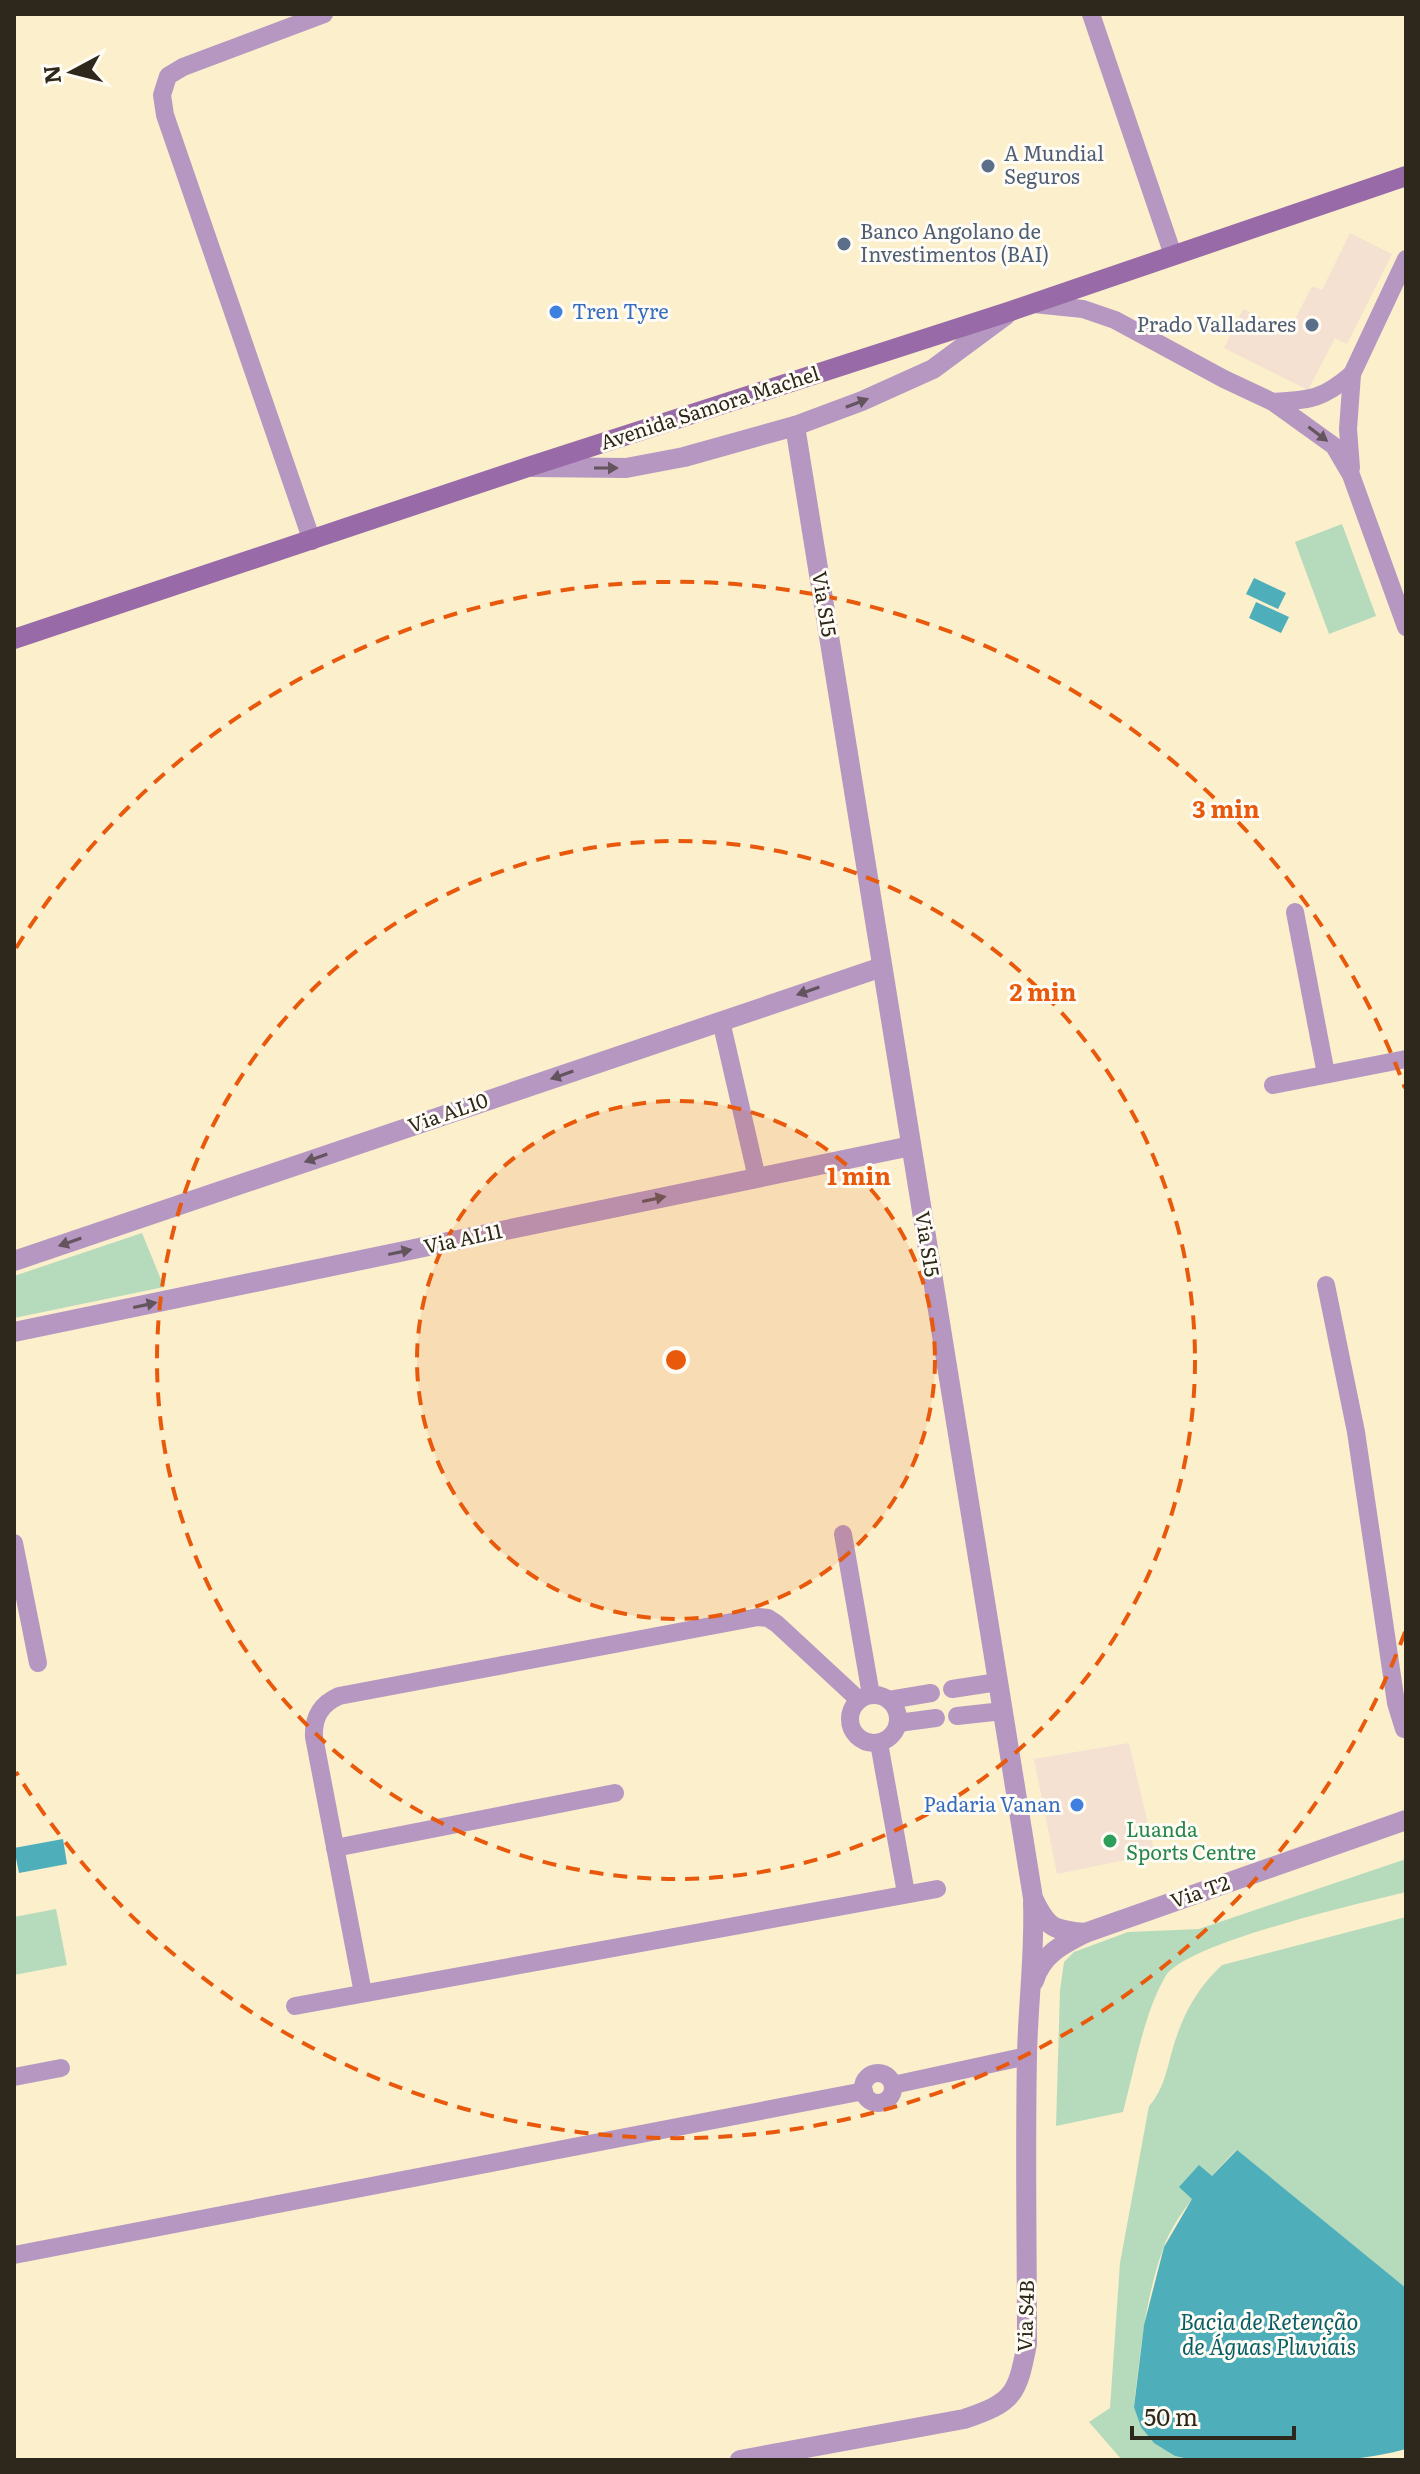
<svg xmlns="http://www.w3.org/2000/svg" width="1420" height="2474" font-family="Literata,serif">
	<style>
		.commercial { fill: #f4e1d1 }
		.green { fill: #b6dbbc }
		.water { fill: #4eaeba }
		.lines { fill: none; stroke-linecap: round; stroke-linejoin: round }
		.minor { stroke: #b597c1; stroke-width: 18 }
		.tertiary { stroke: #b597c1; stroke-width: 20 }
		.secondary { stroke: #986ba8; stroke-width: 20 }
		.oneway { fill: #63545d }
		.ring { fill: none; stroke: #e8590c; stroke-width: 4; stroke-dasharray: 14 10 }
		.service-dot { fill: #5c6f8a; stroke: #fffcf5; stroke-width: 3 }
		.shop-dot { fill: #3f7fe0; stroke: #fffcf5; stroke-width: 3 }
		.leisure-dot { fill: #2e9e5b; stroke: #fffcf5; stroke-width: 3 }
		.labels { text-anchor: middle; stroke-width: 6; stroke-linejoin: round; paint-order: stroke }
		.service-label { font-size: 20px; fill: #4e5e75; stroke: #fffcf5; text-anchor: start }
		.shop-label { font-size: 20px; fill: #366cbe; stroke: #fffcf5; text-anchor: start }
		.street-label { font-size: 20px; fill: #2d281b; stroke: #fffcf5 }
		.leisure-label { font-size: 20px; fill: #27864d; stroke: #fffcf5; text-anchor: start }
		.water-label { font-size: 22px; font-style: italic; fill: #075d65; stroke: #fffcf5 }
		.centre { fill: #e8590c; stroke: #fffcf5; stroke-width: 4 }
		.ring-label { font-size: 24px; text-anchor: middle; font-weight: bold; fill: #e8590c; stroke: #fffcf5; stroke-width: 6; stroke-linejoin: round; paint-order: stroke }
	</style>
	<rect width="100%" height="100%" fill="#fbefcc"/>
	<g class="commercial">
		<polygon points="1350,233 1392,254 1347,344 1335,338 1308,390 1224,348 1243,309 1289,331 1312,286 1322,290"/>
		<polygon points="1129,1743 1155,1854 1057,1874 1034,1759"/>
	</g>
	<g class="green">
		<polygon points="1342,524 1376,616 1329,634 1295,542"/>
		<polygon points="142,1233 164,1287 14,1318 14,1276"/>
		<path d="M1406,1859V1892C1362,1903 1184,1943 1165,1977C1144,2013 1134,2071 1123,2112L1056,2126L1060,1990L1064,1962L1074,1952L1128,1932L1199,1929Z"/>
		<polygon points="56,1909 67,1965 14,1975 14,1917"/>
		<path d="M1406,1917V2288L1236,2150C1210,2178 1176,2212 1163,2249C1145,2299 1140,2354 1134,2406L1175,2456L1193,2460H1122L1089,2422L1110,2408L1120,2263L1149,2106C1165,2089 1168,2063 1175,2041C1186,2009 1198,1988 1222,1965Z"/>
	</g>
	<g class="water">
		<polygon points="1254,578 1286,593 1278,609 1246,594"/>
		<polygon points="1256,602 1289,617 1281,633 1249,618"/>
		<polygon points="63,1839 67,1864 19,1873 14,1848"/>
		<path d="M1237,2150L1406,2288V2449C1339,2468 1262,2460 1193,2460L1175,2456L1154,2443L1141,2427L1134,2407L1144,2325L1164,2247L1192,2199L1179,2187L1199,2165L1212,2176Z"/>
	</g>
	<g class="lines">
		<g class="minor">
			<polyline points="1091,14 1173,255"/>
			<polyline points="1034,304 1083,309 1115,320 1224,379 1273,402 1334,446 1351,475 1406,627"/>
			<path d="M1273,402C1311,400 1323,399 1352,374"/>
			<polyline points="1351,468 1348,429 1352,374 1406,259"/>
			<polyline points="312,541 165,115 162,95 168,76 183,67 324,14"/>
			<polyline points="1295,912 1326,1074"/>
			<polyline points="721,1021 757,1178"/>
			<polyline points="1273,1085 1406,1059"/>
			<polyline points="1326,1285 1356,1432 1396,1703 1404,1729"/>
			<polyline points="843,1534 871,1695"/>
			<polyline points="14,1543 38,1663"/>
			<polyline points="952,1689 998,1682"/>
			<circle cx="874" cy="1719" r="24"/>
			<polyline points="889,1700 931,1693"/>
			<polyline points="957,1716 1003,1711"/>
			<polyline points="898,1723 936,1718"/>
			<polyline points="879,1743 906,1893"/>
			<polyline points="335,1848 615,1793"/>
			<path d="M363,1993L314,1737C313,1717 321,1704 339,1696L758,1617L768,1618L777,1624L859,1700"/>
			<polyline points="295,2006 937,1889"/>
			<circle cx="878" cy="2088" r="15"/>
			<polyline points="14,2077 61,2068"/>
			<polyline points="893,2085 1027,2056"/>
			<polyline points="14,2255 864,2091"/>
		</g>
		<g class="tertiary">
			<path d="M795,426L1033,1898C1047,1928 1053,1930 1085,1933"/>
			<polyline points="532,467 626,468 684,457 795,426 862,401 933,369 1006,315"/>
			<polyline points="14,1261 882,967"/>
			<polyline points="14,1332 911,1146"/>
			<path d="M1034,1981C1041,1955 1063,1944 1085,1933L1406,1820"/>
			<path d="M740,2460L964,2419C1014,2402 1017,2395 1027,2344C1027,2248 1025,2152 1027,2055C1028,2004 1035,1953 1033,1902"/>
		</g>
		<polyline class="secondary" points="14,639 528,467 1011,311 1406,176"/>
	</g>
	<defs><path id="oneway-solid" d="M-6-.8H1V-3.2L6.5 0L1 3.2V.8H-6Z" transform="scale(2)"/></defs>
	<g class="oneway">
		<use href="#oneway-solid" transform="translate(857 403) rotate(-21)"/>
		<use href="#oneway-solid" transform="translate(1318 434) rotate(37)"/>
		<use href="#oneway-solid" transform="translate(606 468)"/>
		<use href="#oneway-solid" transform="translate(808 991) rotate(161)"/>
		<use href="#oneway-solid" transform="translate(562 1075) rotate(161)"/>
		<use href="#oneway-solid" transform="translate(316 1158) rotate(161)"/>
		<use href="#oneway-solid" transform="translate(654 1199) rotate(-12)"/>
		<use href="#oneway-solid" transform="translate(70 1242) rotate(161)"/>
		<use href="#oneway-solid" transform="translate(400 1252) rotate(-12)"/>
		<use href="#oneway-solid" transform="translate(145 1305) rotate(-12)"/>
	</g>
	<circle cx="676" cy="1360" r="259" fill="#e8590c" fill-opacity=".12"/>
	<g class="ring">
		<circle cx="676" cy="1360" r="259"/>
		<circle cx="676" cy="1360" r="519"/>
		<path d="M1405 1632A778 778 0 0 1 16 1772M16 948A778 778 0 0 1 1405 1088"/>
	</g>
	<g class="service-dot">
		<circle cx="988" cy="166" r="8"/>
		<circle cx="844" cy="244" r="8"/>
		<circle cx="1312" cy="325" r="8"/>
	</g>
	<g class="shop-dot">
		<circle cx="556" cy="312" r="8"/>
		<circle cx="1077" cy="1805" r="8"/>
	</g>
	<circle class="leisure-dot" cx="1110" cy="1841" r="8"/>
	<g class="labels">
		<g class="service-label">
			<text x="1004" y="161">A Mundial<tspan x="1004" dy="23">Seguros</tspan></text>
			<text x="860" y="239">Banco Angolano de<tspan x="860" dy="23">Investimentos (BAI)</tspan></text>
			<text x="1296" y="332" text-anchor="end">Prado Valladares</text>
		</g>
		<g class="shop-label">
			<text x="572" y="319">Tren Tyre</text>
			<text x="1061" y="1812" text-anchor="end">Padaria Vanan</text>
		</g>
		<g class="street-label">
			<text transform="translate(710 408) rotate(-18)" y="7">Avenida Samora Machel</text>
			<text transform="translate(824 604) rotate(81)" y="7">Via S15</text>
			<text transform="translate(448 1113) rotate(-19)" y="7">Via AL10</text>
			<text transform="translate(463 1239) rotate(-12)" y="7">Via AL11</text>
			<text transform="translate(927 1244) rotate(81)" y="7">Via S15</text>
			<text transform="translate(1200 1892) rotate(-19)" y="7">Via T2</text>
			<text transform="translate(1026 2316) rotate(-88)" y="7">Via S4B</text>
		</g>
		<g class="leisure-label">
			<text x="1126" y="1837">Luanda<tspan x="1126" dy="23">Sports Centre</tspan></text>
		</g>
		<g class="water-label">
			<text x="1269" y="2330">Bacia de Retenção<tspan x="1269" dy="25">de Águas Pluviais</tspan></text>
		</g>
	</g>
	<circle cx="676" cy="1360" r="12" class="centre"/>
	<g class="ring-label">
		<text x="1226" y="818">3 min</text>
		<text x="1043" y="1001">2 min</text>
		<text x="859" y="1185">1 min</text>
	</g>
	<rect width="1420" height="2474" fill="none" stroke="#2d281b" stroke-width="32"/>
	<g transform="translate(72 72) rotate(263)" stroke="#fffcf5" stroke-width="6" paint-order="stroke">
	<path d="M0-6L14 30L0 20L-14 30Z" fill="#2d281b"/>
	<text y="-12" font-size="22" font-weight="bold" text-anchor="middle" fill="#2d281b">N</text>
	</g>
	<path d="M1132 2426v12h162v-12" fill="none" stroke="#2d281b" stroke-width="4"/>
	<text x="1144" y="2426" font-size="24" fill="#2d281b" stroke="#fffcf5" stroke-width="6" paint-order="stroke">50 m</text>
</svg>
